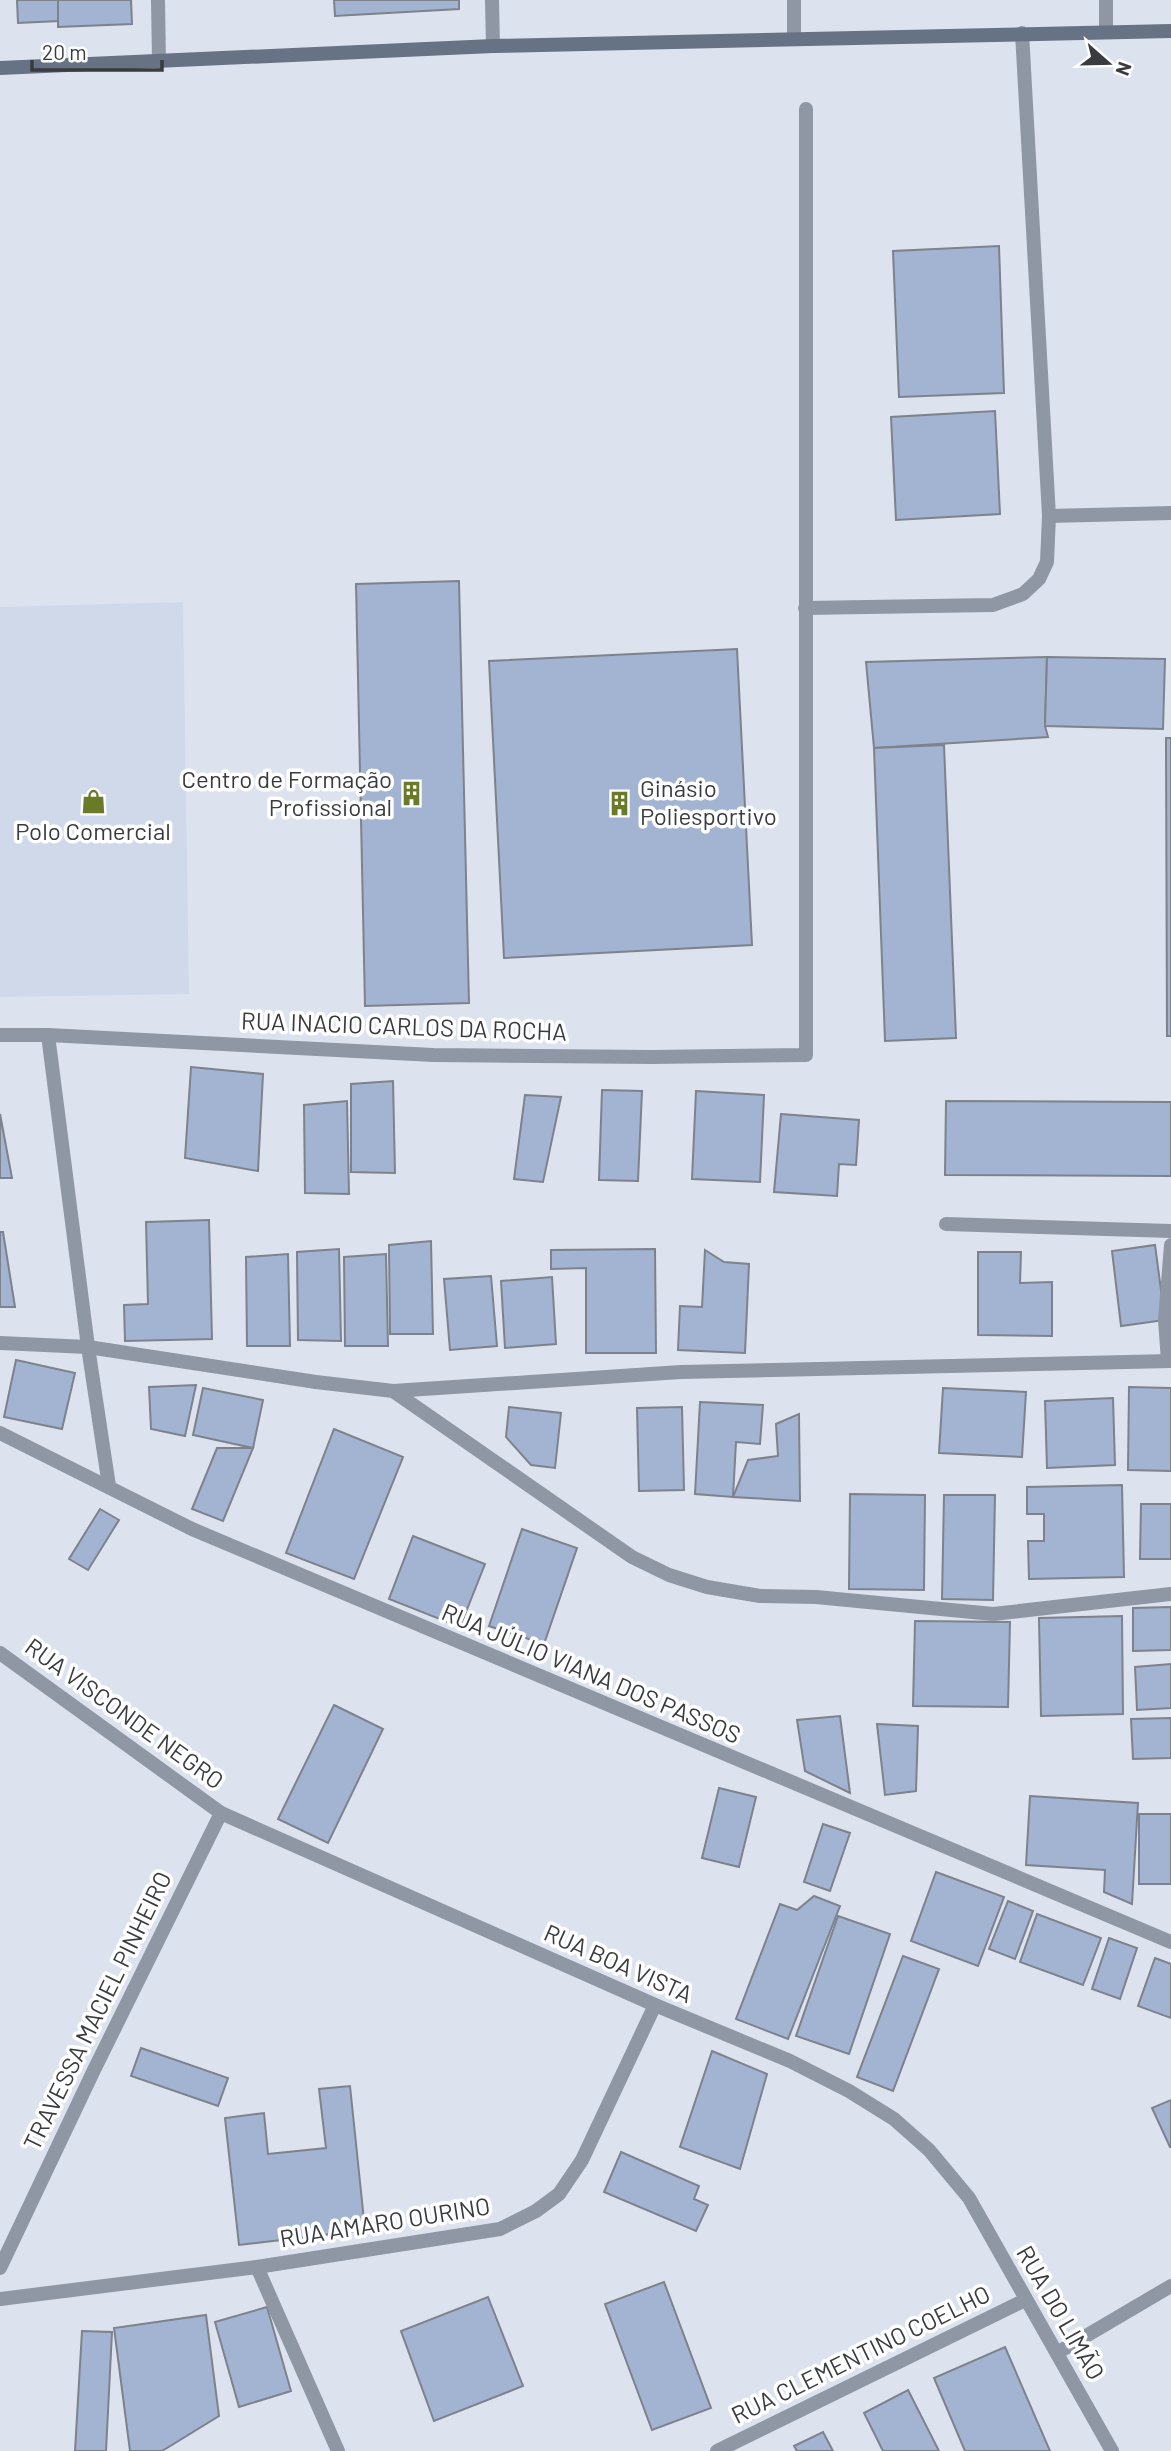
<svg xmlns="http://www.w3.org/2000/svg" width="1171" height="2451" font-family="Barlow,sans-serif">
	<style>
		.built { fill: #cfd9ea }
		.building { fill: #a3b4d3; stroke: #7d828c; stroke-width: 2 }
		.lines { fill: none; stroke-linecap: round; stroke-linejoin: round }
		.street { stroke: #8f97a4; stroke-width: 14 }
		.secondary { stroke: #677285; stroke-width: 14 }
		.labels { text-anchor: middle; stroke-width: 7; stroke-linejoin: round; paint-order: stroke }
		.poi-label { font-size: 24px; fill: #393b3f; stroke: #fff; text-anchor: end }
		.street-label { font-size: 24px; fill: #393b3f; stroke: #fff }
	</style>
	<rect width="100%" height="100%" fill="#dde3ee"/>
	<polygon class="built" points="183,602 189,994 0,997 0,607"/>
	<g class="building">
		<polygon points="17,0 58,0 59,21 18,23"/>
		<polygon points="58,0 131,0 132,24 58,27"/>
		<polygon points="334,0 459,0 459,9 335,16"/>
		<polygon points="999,246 1004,393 899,397 893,251"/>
		<polygon points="995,411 1000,514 896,520 891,417"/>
		<polygon points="459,581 469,1003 365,1006 356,584"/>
		<polygon points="737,649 752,945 504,958 489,661"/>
		<polygon points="1047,657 1045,726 1048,737 874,748 866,662"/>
		<polygon points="1047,657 1165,659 1163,729 1045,726"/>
		<polygon points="1166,738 1171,738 1171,1036 1167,1036"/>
		<polygon points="944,745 956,1038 885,1041 874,748"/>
		<polygon points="191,1067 263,1074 258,1171 185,1158"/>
		<polygon points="393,1081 395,1173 351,1172 351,1084"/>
		<polygon points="602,1090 642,1091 638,1181 599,1180"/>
		<polygon points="696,1091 764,1095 760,1182 692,1179"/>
		<polygon points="525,1095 561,1097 543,1182 514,1179"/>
		<polygon points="347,1101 349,1194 305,1193 304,1105"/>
		<polygon points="946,1101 1171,1102 1171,1176 945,1175"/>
		<polygon points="0,1114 12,1178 0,1178"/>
		<polygon points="781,1114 859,1120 856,1165 839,1164 837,1196 774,1192"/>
		<polygon points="209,1220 212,1339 125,1341 124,1305 148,1304 146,1222"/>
		<polygon points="0,1232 3,1232 15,1307 0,1307"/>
		<polygon points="431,1241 433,1334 390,1334 389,1245"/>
		<polygon points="1155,1245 1165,1320 1121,1326 1112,1251"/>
		<polygon points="339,1249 341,1341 298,1340 297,1252"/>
		<polygon points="655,1249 656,1353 586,1353 586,1268 551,1269 551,1250"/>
		<polygon points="705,1250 724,1262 749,1264 745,1353 678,1350 680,1306 702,1307"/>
		<polygon points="978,1252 1021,1252 1020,1283 1052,1282 1052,1336 978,1335"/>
		<polygon points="288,1254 290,1346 247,1346 246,1257"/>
		<polygon points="386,1254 388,1346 345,1346 344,1257"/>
		<polygon points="491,1276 497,1346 450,1350 444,1279"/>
		<polygon points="552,1277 556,1344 505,1348 501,1281"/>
		<polygon points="16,1360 75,1373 62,1429 4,1417"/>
		<polygon points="196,1385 185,1436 151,1429 149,1387"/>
		<polygon points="1129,1387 1171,1388 1171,1471 1128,1470"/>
		<polygon points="203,1388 263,1400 253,1448 193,1435"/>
		<polygon points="943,1388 1026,1392 1022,1457 939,1453"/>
		<polygon points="1113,1398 1115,1465 1047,1468 1045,1401"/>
		<polygon points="700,1402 763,1405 760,1444 736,1442 733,1497 695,1494"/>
		<polygon points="509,1407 561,1413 555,1468 531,1465 506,1437"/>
		<polygon points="682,1407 684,1490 639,1491 637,1408"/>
		<polygon points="799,1414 800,1501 733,1497 748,1460 778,1456 776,1424"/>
		<polygon points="334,1429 403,1457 354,1579 286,1553"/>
		<polygon points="217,1448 253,1448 223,1521 192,1509"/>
		<polygon points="1122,1485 1124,1577 1029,1579 1028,1541 1044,1541 1044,1514 1027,1514 1027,1487"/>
		<polygon points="850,1494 925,1495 924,1590 849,1589"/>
		<polygon points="944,1495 995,1495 993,1600 942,1599"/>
		<polygon points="1141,1504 1171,1504 1171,1559 1140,1559"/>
		<polygon points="100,1509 119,1520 88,1570 69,1559"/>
		<polygon points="522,1529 577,1548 544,1644 489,1626"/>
		<polygon points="413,1536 485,1564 460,1627 389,1599"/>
		<polygon points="1171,1607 1171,1650 1133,1651 1133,1608"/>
		<polygon points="1122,1616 1123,1714 1041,1716 1039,1618"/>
		<polygon points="915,1621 1010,1622 1008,1707 913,1706"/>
		<polygon points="1171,1664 1171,1708 1137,1710 1135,1667"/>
		<polygon points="334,1705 383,1729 328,1843 278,1819"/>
		<polygon points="840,1716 850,1793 805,1771 797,1720"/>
		<polygon points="1171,1718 1171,1758 1133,1759 1131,1719"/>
		<polygon points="877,1724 918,1726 916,1791 885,1795"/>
		<polygon points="719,1788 756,1797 739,1867 702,1858"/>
		<polygon points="1030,1796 1138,1803 1132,1904 1104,1892 1105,1870 1026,1865"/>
		<rect x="1139" y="1814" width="32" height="70"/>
		<polygon points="823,1824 850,1833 830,1891 804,1882"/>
		<polygon points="936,1872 1004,1897 978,1966 911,1941"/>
		<polygon points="814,1896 840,1906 788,2039 736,2019 780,1904 797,1910"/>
		<polygon points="1008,1901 1033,1911 1015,1959 989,1949"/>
		<polygon points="1037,1914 1101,1938 1083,1985 1020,1962"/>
		<polygon points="838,1916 890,1934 849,2054 796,2036"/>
		<polygon points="1109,1938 1137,1948 1120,1999 1092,1989"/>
		<polygon points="903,1956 939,1969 893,2091 857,2077"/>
		<polygon points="1155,1958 1171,1964 1171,2018 1138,2006"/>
		<polygon points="141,2048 228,2078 218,2106 131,2076"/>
		<polygon points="712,2051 767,2074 740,2169 680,2147"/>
		<polygon points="350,2086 365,2230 239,2245 225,2118 264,2113 268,2154 326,2148 319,2089"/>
		<polygon points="1171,2100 1171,2147 1170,2147 1152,2108"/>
		<polygon points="621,2152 699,2186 694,2199 708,2205 696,2231 604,2192"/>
		<polygon points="664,2282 711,2408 652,2430 605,2304"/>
		<polygon points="488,2297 523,2386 434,2421 401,2331"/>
		<polygon points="267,2307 291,2391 239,2407 215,2322"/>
		<polygon points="206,2315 219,2416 162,2451 130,2451 114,2328"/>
		<polygon points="82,2331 112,2332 106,2451 75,2451"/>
		<polygon points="1005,2347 1050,2451 965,2451 934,2378"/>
		<polygon points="908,2390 939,2451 883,2451 864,2413"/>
		<polygon points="823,2432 833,2451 797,2451 794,2446"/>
	</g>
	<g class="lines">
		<g class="street">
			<polyline points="158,0 159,62"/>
			<polyline points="492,0 493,46"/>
			<polyline points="1106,32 1106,0"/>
			<polyline points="794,38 794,0"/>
			<polyline points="1049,516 1171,513"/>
			<polyline points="805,608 993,605 1023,594 1039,579 1047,562 1049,516 1022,33"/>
			<polyline points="0,1035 48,1035 433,1055 652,1057 806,1055 806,109"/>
			<polyline points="48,1035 88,1347 109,1486"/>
			<polyline points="946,1224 1171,1231"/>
			<polyline points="0,1343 88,1347 316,1382 393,1391 681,1372 1171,1361"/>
			<polyline points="1168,1361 1165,1320 1171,1245"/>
			<polyline points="393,1391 632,1557 669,1575 707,1587 760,1596 816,1597 993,1614 1171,1594"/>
			<polyline points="0,1433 192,1529 1171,1942"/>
			<polyline points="0,1653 221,1813 655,2005 790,2061 849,2091 894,2119 929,2150 969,2198 1112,2451"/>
			<polyline points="257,2267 338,2451"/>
			<polyline points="0,2268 94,2070 221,1813"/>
			<polyline points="0,2299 257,2267 500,2229 536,2211 559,2194 582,2160 655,2005"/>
			<polyline points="1057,2353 1171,2286"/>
			<polyline points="717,2451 1025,2300"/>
		</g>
		<polyline class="secondary" points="0,68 493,46 1171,31"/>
	</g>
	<defs>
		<symbol id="building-bare" viewBox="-9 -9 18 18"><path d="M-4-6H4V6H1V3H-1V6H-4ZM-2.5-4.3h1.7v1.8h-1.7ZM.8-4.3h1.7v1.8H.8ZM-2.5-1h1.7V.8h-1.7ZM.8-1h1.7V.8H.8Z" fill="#697a29" stroke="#fff" stroke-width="2.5" paint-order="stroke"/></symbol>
		<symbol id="shop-bare" viewBox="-9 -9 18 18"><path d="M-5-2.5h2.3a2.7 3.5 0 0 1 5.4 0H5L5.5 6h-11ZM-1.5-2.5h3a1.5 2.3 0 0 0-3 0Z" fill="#697a29" stroke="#fff" stroke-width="2.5" paint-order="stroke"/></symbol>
	</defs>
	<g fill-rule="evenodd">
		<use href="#building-bare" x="394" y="776" width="35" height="35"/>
		<use href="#shop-bare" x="76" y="784" width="35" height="35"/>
		<use href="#building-bare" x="602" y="786" width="35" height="35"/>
	</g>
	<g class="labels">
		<g class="poi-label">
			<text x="392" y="788">Centro de Formação<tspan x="392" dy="28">Profissional</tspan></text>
			<text x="640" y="797" text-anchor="start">Ginásio<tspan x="640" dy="28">Poliesportivo</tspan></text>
			<text x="93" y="840" text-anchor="middle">Polo Comercial</text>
		</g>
		<g class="street-label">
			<text transform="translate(404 1027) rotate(2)" y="8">RUA INACIO CARLOS DA ROCHA</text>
			<text transform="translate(591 1674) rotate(23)" y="8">RUA JÚLIO VIANA DOS PASSOS</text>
			<text transform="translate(124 1714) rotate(36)" y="8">RUA VISCONDE NEGRO</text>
			<text transform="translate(618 1964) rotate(24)" y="8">RUA BOA VISTA</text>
			<text transform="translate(98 2011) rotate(-64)" y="8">TRAVESSA MACIEL PINHEIRO</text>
			<text transform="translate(385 2223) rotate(-9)" y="8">RUA AMARO OURINO</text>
			<text transform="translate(1060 2313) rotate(60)" y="8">RUA DO LIMÃO</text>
			<text transform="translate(861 2355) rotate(-26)" y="8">RUA CLEMENTINO COELHO</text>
		</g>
	</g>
	<g transform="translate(1108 63) rotate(110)" stroke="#ffffff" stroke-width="5" paint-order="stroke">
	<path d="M0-5L12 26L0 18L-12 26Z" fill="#393b3f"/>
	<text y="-10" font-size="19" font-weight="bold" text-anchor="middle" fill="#393b3f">N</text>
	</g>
	<path d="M32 60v10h130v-10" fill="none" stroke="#393b3f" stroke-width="3.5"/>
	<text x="42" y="60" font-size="21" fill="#393b3f" stroke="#ffffff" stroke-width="5" paint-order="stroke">20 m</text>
</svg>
